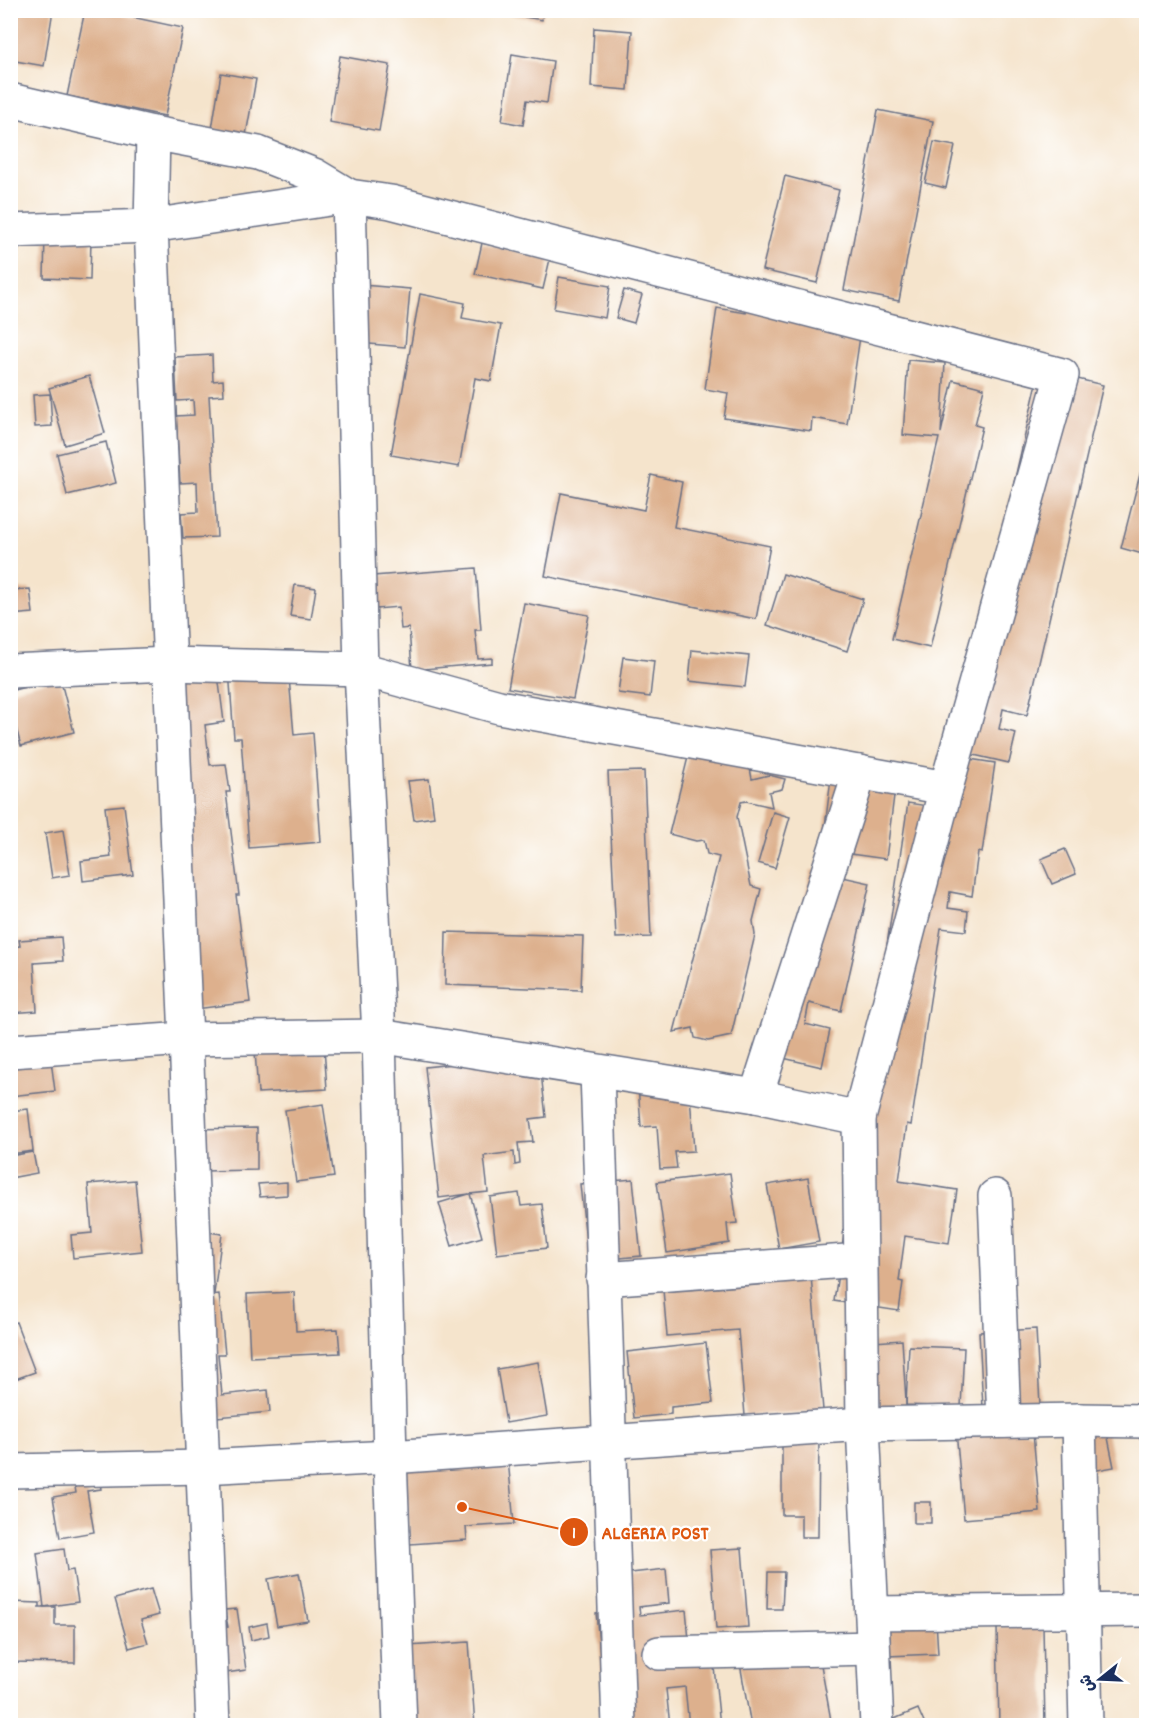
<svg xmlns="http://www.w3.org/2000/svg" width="1157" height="1736" font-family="Dekko,'Playpen Sans Arabic',sans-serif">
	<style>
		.building { fill: #ddb08d }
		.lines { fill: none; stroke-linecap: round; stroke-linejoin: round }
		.minor-casing { stroke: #676e84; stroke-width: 36 }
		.minor { stroke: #fff; stroke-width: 33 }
		.leader { fill: none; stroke: #de5710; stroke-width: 2 }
		.callout-dot { fill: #de5710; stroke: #fff; stroke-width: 2 }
		.mark-label { font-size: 18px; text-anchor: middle; font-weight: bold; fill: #fff }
		.callout-label { font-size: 20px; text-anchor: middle; font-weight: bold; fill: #de5710; stroke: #fff; stroke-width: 4.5; stroke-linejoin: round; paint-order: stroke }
	</style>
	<rect width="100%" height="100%" fill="#fff"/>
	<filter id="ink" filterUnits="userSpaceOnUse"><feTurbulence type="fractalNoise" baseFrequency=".0167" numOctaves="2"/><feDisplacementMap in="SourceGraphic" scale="12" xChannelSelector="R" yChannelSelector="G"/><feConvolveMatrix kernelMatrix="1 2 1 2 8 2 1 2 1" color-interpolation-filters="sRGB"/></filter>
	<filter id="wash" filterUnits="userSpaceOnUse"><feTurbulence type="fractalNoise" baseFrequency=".008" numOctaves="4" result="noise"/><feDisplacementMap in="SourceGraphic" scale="24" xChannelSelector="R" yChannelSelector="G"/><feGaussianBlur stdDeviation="1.35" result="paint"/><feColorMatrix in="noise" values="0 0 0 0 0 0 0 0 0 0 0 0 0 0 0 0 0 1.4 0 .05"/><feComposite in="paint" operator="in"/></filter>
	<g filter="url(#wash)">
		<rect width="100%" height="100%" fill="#f5e4cc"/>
		<g id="blocks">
			<g class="building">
				<polygon points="10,10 53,10 44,66 10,60"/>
				<polygon points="85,10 99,10 183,28 165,116 67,96"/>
				<polygon points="502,10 544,10 542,20 501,13"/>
				<polygon points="594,28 632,31 628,90 591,87"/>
				<polygon points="512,54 553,61 547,103 527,100 523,125 502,121"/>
				<polygon points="340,56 390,65 379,131 329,122"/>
				<polygon points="221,73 256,79 246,135 212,129"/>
				<polygon points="878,110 933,121 899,301 844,290"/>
				<polygon points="934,142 955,146 946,188 925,183"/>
				<polygon points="785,176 839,190 817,283 762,270"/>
				<polygon points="45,235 91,237 90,280 44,278"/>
				<polygon points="482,243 550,259 543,289 475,274"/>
				<polygon points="10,259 16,278 10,279"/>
				<polygon points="559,277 610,286 605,318 554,309"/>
				<polygon points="362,285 410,289 405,347 358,343"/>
				<polygon points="624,290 642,295 634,323 616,318"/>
				<polygon points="420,294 465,303 462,318 501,325 491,381 475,378 459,467 391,455"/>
				<polygon points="747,306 862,323 847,424 812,418 811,431 724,418 728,393 705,389 717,308 746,313"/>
				<polygon points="212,355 213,381 223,380 224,395 209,396 217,537 183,538 181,513 198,512 197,482 180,483 176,416 194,415 193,400 177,401 175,357"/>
				<polygon points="908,360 945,363 941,433 953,380 984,388 975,425 982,427 930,648 892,639 939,438 903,435"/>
				<polygon points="1040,370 1103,385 1027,715 1003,709 999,729 1016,733 1009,763 952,750"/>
				<polygon points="89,376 105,433 65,445 49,388"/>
				<polygon points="50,394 52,426 35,427 33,395"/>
				<polygon points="106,442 116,483 67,495 57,454"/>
				<polygon points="1146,451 1146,555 1121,548"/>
				<polygon points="651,475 682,482 674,527 770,546 756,619 545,576 561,493 644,510"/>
				<polygon points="476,568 481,630 475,630 478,659 492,658 492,663 412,670 409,628 401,629 399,607 376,609 373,576"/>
				<polygon points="783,574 863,599 847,651 767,625"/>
				<polygon points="295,585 316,588 311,619 290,616"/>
				<polygon points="30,589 33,613 10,615 10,590"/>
				<polygon points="524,603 589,615 573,699 508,688"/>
				<polygon points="692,650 749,656 745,687 689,681"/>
				<polygon points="623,657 654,661 650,697 618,693"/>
				<polygon points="216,659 224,722 205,725 210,765 226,764 230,792 226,792 239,895 236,895 250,1002 188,1010 160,666"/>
				<polygon points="288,666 294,735 313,733 321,842 249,848 241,738 234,738 229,670"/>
				<polygon points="60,678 74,732 21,746 10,705 10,691"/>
				<polygon points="690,749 749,763 752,779 769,775 785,779 782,789 769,792 772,807 746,801 741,802 737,817 751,886 761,889 753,921 755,935 731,1036 708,1041 695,1038 693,1028 674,1032 719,857 707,854 704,840 696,841 669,834"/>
				<polygon points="963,758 995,763 982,853 978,852 972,896 950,892 948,908 968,911 966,931 941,928 911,1125 907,1124 899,1181 957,1190 949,1243 905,1236 899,1281 903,1282 899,1311 834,1301 908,803 955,810"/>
				<polygon points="833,763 897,772 886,859 822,850"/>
				<polygon points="644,771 651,937 616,938 608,772"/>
				<polygon points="429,779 434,817 414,820 408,781"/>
				<polygon points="124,805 133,875 83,881 81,861 111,857 105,807"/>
				<polygon points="773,812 790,817 775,868 758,863"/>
				<polygon points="63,830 70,875 52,878 45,833"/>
				<polygon points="1065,849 1076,874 1052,884 1041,859"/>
				<polygon points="811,870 870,883 841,1011 809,1003 805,1024 830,1030 822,1067 770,1055"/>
				<polygon points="446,932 583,936 581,990 445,985"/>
				<polygon points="61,937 63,961 34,963 37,1011 10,1013 10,947 20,946 19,940"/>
				<polygon points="324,1047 327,1089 258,1093 255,1051"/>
				<polygon points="50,1053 55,1091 10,1096 10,1058"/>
				<polygon points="539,1055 546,1117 530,1119 533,1142 518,1143 520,1164 515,1165 514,1152 484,1156 488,1192 470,1194 482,1237 452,1246 439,1203 469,1194 439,1198 425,1067"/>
				<polygon points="689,1081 694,1151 675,1152 677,1168 660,1169 657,1126 641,1127 638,1085"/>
				<polygon points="323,1104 334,1177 296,1182 285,1110"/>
				<polygon points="28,1109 33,1151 10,1154 10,1111"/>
				<polygon points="257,1128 257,1170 202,1171 187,1129"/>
				<polygon points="33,1152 37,1173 10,1178 10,1156"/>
				<polygon points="730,1173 737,1223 727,1224 729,1243 667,1253 657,1182"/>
				<polygon points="808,1178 819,1242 779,1249 767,1185"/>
				<polygon points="633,1179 641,1256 588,1261 580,1184"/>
				<polygon points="135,1180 142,1251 73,1258 71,1235 92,1233 88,1184"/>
				<polygon points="287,1182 287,1195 260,1197 258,1184"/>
				<polygon points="519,1193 521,1206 542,1204 547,1248 497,1254 490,1197"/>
				<polygon points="201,1231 222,1234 214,1294 193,1291"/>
				<polygon points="810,1265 823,1410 745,1416 738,1330 667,1336 662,1278"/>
				<polygon points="294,1292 296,1331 338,1329 340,1353 250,1357 247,1294"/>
				<polygon points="219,1294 225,1354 218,1354 222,1395 268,1390 270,1412 206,1418 194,1297"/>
				<polygon points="16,1322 35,1372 10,1381 10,1324"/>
				<polygon points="1036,1329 1040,1405 983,1408 979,1332"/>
				<polygon points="902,1340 907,1416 851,1419 845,1344"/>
				<polygon points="706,1343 713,1403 671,1407 671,1414 634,1418 627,1352"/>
				<polygon points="909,1346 964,1348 961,1407 906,1405"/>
				<polygon points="538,1362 547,1416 506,1423 497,1369"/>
				<polygon points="955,1420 1033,1433 1040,1512 964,1519"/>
				<polygon points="1105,1423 1114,1467 1071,1475 1062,1432"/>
				<polygon points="782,1434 819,1434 818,1537 801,1537 801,1515 782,1515"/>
				<polygon points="508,1459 514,1524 466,1527 467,1540 410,1544 404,1468"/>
				<polygon points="97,1464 101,1489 87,1491 94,1532 60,1538 53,1497 76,1493 72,1468"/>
				<rect x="914" y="1502" width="17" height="21"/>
				<polygon points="742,1548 748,1627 716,1629 710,1550"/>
				<polygon points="64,1549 67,1571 73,1570 78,1602 44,1607 37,1553"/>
				<polygon points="666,1569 669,1603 639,1607 640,1615 686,1610 691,1659 713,1657 720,1726 689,1726 685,1687 666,1689 670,1726 607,1726 596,1613 625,1610 622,1574"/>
				<polygon points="768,1572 784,1572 782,1609 767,1609"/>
				<polygon points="299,1573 308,1621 277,1626 268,1579"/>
				<polygon points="151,1589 159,1615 141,1620 148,1643 129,1648 115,1599"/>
				<polygon points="10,1602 40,1603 40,1607 38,1607 55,1607 55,1625 75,1625 75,1663 10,1662"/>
				<polygon points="237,1609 246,1670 213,1675 208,1630 228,1627 225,1610"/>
				<polygon points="936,1620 938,1654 861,1657 859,1623"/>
				<polygon points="267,1623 269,1636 251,1640 249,1627"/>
				<polygon points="1043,1626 1045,1726 999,1726 997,1627"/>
				<polygon points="469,1642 475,1726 413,1726 408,1646"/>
				<polygon points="817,1643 832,1726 751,1726 739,1658"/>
				<polygon points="918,1709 925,1725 880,1725"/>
			</g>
		</g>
	</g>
	<g filter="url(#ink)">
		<use href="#blocks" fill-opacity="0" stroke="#676e84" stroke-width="1.5"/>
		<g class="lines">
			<defs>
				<g id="minor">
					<polyline points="10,100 153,133 258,153 314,175 349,196 151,226 10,231"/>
					<polyline points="153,133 151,226 186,1039 213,1726"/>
					<polyline points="10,671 169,664 361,669 499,707 946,788"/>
					<polyline points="10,1051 186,1039 379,1036 756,1096 859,1118"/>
					<polyline points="597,1072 619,1726"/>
					<polyline points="756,1096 860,772"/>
					<polyline points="995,1196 1004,1421"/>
					<polyline points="603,1279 860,1260"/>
					<polyline points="1079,1420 1086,1726"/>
					<polyline points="10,1471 203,1467 390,1457 863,1424 1079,1420 1146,1421"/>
					<polyline points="872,1613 1146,1610"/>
					<polyline points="659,1653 873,1648"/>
					<polyline points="400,1726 390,1457 379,1036 361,669 349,196 391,202 1062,375 946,788 859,1118 863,1424 877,1726"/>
				</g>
			</defs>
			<use href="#minor" class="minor-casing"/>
			<use href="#minor" class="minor"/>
		</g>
	</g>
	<path class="leader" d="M462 1507L574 1532"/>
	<g class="callout-dot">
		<circle cx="462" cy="1507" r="6"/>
		<circle cx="574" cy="1532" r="15"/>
	</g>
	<g class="mark-label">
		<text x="574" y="1538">1</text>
	</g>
	<g class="callout-label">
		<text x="655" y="1539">ALGERIA POST</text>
	</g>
	<rect width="1157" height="1736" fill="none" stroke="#fff" stroke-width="36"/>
	<g transform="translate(1100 1679) rotate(252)" stroke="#ffffff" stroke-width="4.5" paint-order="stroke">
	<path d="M0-4.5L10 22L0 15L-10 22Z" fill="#1b2f5e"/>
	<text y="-9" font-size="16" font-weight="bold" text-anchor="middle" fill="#1b2f5e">ش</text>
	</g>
</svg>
